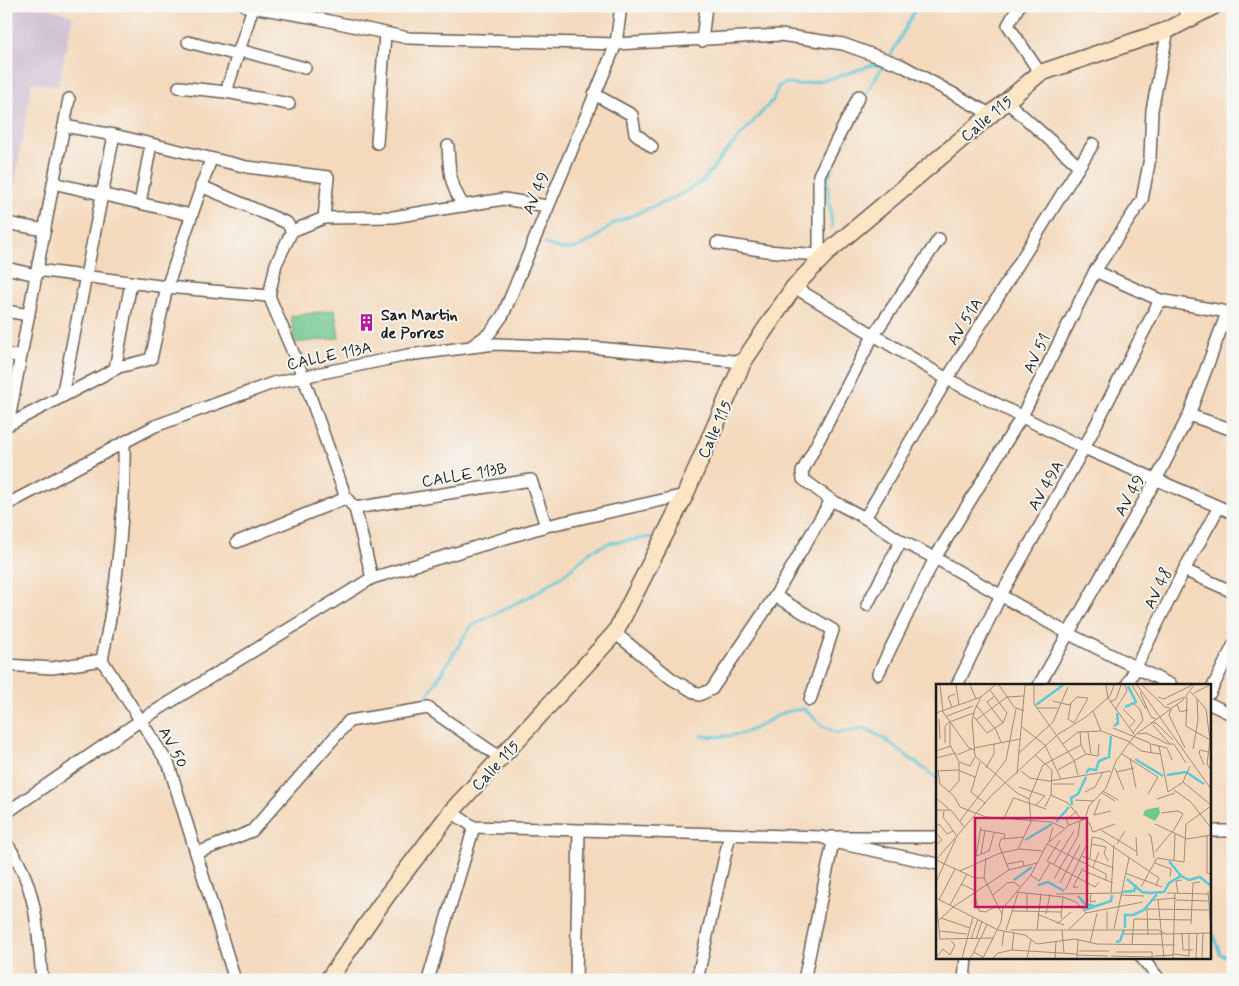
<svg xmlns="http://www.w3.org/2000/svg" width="1239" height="986" font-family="Mynerve,sans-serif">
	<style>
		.industrial { fill: #cebed1 }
		.green { fill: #70c88f; stroke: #467256 }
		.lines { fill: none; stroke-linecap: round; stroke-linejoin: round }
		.stream { stroke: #5ec7da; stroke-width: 3 }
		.street-casing { stroke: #685e54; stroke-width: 14 }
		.secondary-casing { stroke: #685e54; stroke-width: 19 }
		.street { stroke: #fff; stroke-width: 11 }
		.secondary { stroke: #fce5c4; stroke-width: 16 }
		.labels { text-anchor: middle; stroke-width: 4; stroke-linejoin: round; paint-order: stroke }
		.street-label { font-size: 16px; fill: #1c1c1c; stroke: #f6f6f2 }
		.poi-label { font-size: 16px; font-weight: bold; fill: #1c1c1c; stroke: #f6f6f2; text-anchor: start }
		.inset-river { fill: none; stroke: #5ec7da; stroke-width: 2.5 }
		.inset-road { fill: none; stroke: #9e8d7c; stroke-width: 1 }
		.view { fill: #c2185b; fill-opacity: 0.15; stroke: #c2185b; stroke-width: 2.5 }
		.inset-edge { fill: none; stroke: #1c1c1c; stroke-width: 2.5 }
	</style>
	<rect width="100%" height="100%" fill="#f6f6f2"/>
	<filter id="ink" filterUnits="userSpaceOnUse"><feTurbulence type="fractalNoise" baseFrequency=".02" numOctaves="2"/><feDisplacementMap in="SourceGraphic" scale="10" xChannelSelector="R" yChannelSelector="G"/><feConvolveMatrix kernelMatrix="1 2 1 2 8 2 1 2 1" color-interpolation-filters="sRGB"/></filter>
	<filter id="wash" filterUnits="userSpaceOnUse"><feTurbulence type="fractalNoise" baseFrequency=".0096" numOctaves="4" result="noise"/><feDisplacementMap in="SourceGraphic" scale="20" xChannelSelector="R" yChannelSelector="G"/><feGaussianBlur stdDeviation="1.12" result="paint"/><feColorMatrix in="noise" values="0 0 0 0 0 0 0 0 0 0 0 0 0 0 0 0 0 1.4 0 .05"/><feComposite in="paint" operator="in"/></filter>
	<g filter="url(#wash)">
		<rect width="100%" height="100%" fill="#f4d9bc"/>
		<polygon class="industrial" points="6,6 42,6 73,16 58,86 32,82 13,195 6,194"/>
		<polygon class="green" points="335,310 339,338 295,343 291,316"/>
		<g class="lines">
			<g class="stream">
				<polyline points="891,55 917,6"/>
				<polyline points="545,244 561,249 574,249 594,239 614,223 674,198 703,181 722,156 773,100 778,87 786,83 798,85 837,77 872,65 883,66 868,90 827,179 832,227"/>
				<polyline points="427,696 471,626 538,592 567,572 591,551 609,543 653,537"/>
				<path d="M702,736C720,737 739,737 755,728C778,717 778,711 805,709L821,725L837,733L865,728L883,738L938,779"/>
				<polyline points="1210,925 1220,954 1233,958"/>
			</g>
		</g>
	</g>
	<g filter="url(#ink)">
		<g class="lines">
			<defs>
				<g id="street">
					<polyline points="246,6 311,17 408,38 616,44 780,35 843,44 901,65 990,114"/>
					<polyline points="1019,6 1008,25 1040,73"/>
					<polyline points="1182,6 1190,18"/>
					<polyline points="702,41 706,6"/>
					<polyline points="188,42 238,55"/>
					<polyline points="239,50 305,68"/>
					<polyline points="179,87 226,92 289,104"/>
					<polyline points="226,92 253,7"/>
					<polyline points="594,94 632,115 635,133 652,147"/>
					<polyline points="69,99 8,425 119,367 151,359 167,287 211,159"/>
					<polyline points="1006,101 1079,166"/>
					<polyline points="64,126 114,135 247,167 328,177 324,218"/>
					<polyline points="377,143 385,34"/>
					<path d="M448,146C449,169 450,187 464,206"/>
					<polyline points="53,183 191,215"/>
					<polyline points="201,186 287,223 292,231"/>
					<polyline points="140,203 151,144"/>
					<polyline points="6,223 45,230"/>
					<polyline points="939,239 873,336 802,472 803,479 831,500 865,518 901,541 935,558 1069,634 1171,685"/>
					<polyline points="717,243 767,251 819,255"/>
					<polyline points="819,261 819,175 859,96"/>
					<polyline points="6,268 36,275"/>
					<polyline points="37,270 167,287 269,296"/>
					<polyline points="1095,271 1160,300 1233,313"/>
					<polyline points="794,287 947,379 1084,448 1233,513"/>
					<polyline points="6,311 29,315"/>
					<polyline points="472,346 490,333 503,315 616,44 621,6"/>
					<polyline points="6,354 21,357"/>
					<polyline points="115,369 131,283"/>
					<polyline points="62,396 114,135"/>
					<polyline points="1189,415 1233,430"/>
					<polyline points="6,505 155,426 273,383 408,355 495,344 599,348 743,362"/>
					<polyline points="355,508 531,480 546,526"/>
					<polyline points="865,518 947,379 1093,144"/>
					<polyline points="237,542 346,498"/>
					<polyline points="1184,570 1233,592"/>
					<polyline points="372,578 355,508 346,498 303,376 269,296 276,264 292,231 324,218 393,217 504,199 547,206"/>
					<polyline points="775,596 833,630 810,700"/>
					<polyline points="867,605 901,541"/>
					<polyline points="615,633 672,679 699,695 712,689 775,596 831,500"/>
					<path d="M102,660C117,589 125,515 124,443"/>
					<polyline points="6,665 52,668 102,660 169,765 235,980"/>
					<polyline points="878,674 935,558 1022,416 1095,271 1142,200 1150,158 1152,110 1168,30"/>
					<polyline points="957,685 1001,595 1084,448 1160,300"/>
					<polyline points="1039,685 1157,478 1189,415 1227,313"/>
					<polyline points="1127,685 1184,570 1219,507"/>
					<polyline points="1210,693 1233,646"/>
					<polyline points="1210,704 1233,715"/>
					<polyline points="451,812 474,827 822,837 833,842 938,864"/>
					<polyline points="6,813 141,720 372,578 546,526 685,495"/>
					<polyline points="1210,831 1233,831"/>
					<polyline points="831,837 938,837"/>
					<path d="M6,843C37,883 38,931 42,980"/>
					<polyline points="197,853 252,831 349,721 428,708 501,758"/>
					<polyline points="1141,957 1160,980"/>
					<polyline points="428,980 474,827"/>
					<polyline points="576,980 579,831"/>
					<polyline points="697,980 730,834"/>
					<polyline points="804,980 833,842"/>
					<polyline points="964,980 966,957"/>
				</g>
				<polyline id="secondary" points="328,980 388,894 451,812 615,633 685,495 743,362 794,287 830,250 1040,73 1168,30 1214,6"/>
			</defs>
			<use href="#street" class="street-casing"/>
			<use href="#secondary" class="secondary-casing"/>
			<use href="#street" class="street"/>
			<use href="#secondary" class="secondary"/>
		</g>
	</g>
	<defs>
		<symbol id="building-bare" viewBox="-9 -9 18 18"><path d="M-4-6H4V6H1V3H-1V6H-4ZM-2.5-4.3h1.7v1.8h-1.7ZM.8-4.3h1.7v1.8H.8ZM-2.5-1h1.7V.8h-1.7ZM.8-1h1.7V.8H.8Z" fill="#b5179e" stroke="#f6f6f2" stroke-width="2.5" paint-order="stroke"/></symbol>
	</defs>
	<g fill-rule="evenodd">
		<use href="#building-bare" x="354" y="310" width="25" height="25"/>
	</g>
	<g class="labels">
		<g class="street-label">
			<text transform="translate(986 118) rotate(-40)" y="6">Calle 115</text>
			<text transform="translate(535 193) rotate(-67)" y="6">AV 49</text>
			<text transform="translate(964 321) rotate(-58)" y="6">AV 51A</text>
			<text transform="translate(1036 353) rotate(-64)" y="6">AV 51</text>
			<text transform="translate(329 355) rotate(-12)" y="6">CALLE 113A</text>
			<text transform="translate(714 429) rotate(-66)" y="6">Calle 115</text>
			<text transform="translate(464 474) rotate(-9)" y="6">CALLE 113B</text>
			<text transform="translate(1045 485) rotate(-60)" y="6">AV 49A</text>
			<text transform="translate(1129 495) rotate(-61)" y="6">AV 49</text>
			<text transform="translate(1157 588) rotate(-64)" y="6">AV 48</text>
			<text transform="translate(174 747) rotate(62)" y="6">AV 50</text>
			<text transform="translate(495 765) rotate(-47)" y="6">Calle 115</text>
		</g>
		<g class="poi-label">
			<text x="381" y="320">San Martin<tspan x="381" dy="18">de Porres</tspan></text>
		</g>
	</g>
	<g transform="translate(936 684)">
		<rect width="275" height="275" fill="#f4d9bc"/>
		<path d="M223,123L224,129L219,137L207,131L209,126Z" fill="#70c88f"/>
		<path class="inset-river" d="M100,21L127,1M189,23L200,18L192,2M178,42L182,39L181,29M199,75L227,92M150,89L153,85L160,86L163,77L173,73L175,52M231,91L250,88L268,100M136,121L135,114L142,110L150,93M120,138L133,123M89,156L116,140M233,177L245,192M191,195L206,208L213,209L228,208L233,199L245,192L253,196L264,193L275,202M78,196L96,183M102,201L112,198L128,207M186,208L198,207L200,201M142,212L149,220L158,222M148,226L175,217L176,211M189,244V231H197L208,226L221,210M180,258L184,257L188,246"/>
		<path class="inset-road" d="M4,1L7,28L33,64L38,66M20,1L23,21M34,1L40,15M59,1L45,13L39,25L36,37L39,72L81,109L93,115M63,1L78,23L88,27M89,1H108M98,1V20L101,24H122M170,1L172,14L198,50M196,1L210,25M201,1L275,105M206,1L229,23L234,24M204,8L215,33L220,35M255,8L270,25L274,56M258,9L274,1M59,12L51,18L67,39M222,13L228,15L256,1M251,13L250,42L274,56L271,80L275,86M117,17L133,21L141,13L152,14L138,39L132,35L135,19M174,18L180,15L185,1M241,20L244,28L252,26M40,21L60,46L65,58M231,21L248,13M16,23L12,13L19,10M101,24L138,76L142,91M187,25L199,37L193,44M235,25L233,31L249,64M179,26L191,7L189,1M157,27L165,47M0,29L45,13M11,32L37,22M38,33L51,49L67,39L71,29L54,6M3,35L4,55M40,36L71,13L88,12M215,39H220L237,56M217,41L234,60M86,43L109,61L125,95M177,44L214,59L215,68M144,48L145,61L150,70M152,48L155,70M197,49L207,36L204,25L198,20M202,50L210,49L232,60H238L250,79M9,59V42L13,38L38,29M127,60L142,48L165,47L192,57L205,67L224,70M215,60L231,64L236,76M223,62L232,108L247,98M38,64L84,55M257,65L262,36L261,15M0,67L15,62M83,69L117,38L132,3M186,70L222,93L212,110M21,71L35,65M99,71L116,86L115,111L109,123M0,74L20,69M194,74L200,104M23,78L34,82L39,73M44,78L35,108L49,119M268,81L263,69L264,66L272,68M254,82L247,98L275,121M50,84L58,70V60M179,84L188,106M122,86L150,70L162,72L163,60M0,87L22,86L39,93M2,87L4,100L18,112L24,123L50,133L115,138L128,144M85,87L94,94L113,97L175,87M181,88L198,84M81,90L89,1M117,100H138M83,103L109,112L100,121M238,106L255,118L275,144M167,107L182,116M13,108L23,97V78L14,61V39M149,108L159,103L167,88M166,109L179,117M115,111L132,119L146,136M0,114L13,125M78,114L110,125M164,115L158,131L175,127M221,115L239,109M139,116L158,117M0,126H15L28,143M8,127L7,133L21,152M225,129L242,127L247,130L236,149M67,136L78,113M24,137L70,76L80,25M153,138L157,148L179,140M219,140L251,155L275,151M133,141L130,136L141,127M0,142L3,140L11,150L17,147M45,143L40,172L53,167L58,149M45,146L69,150L68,154M165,146L200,167M0,149L6,156L0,161M212,150L215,152L218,174M271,151V189L275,190M200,153L201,172M124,156L111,177L159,203L163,198M113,158L117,143M111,160L170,190V197M156,160L170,163L168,169L172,177M181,160L189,147M82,165L95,138L93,115L107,81L145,61M219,168L235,149M45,170L49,146M146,172L178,184M154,174L156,153L166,155L223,194L220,202M0,176L39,194H48L66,230M0,176L19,154M238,176L239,150M219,179L235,185L234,193M71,180L87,177L88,182M117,181L138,147M157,183L163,168M73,186L63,161L65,155L88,153M146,186L177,199M24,187L64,169L84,165L106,167M189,189L226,203M95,191L103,197L114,179M48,194L50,174M118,195L142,152L144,137M0,198L21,152L54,113L121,51L150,33L174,12L178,1M124,199L144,161M25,200L40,207M142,203H137L147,184M205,203L221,174L248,178L250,140L275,122M129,206L150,162M272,207L275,247M38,208L43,227L50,228L60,222M80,208L127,213L140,218L150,229L207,218M155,209L154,218L160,217M175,209L178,161M231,209L272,210M242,209L240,197L246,196M120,210L185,209M57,211L71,199L78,198L84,203M185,211L208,212M0,214L62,246L89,251L101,260L139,255L161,260L239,261M0,214L4,255L58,254M3,216L19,185M217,216L240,214M222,216L228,274M240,216L272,217M14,221L31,190M76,227L125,228M91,227V209M171,227V245M101,230L128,241M110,230L114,210M5,234L34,244M125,234L127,213M0,239L17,223L73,186L101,179M121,240L135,228M255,240L257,199L264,198M133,245L150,229M178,245L193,174M70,246L82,209M74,246H222L230,250L275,249M101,246L105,209M126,246L128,269M4,247L31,250M246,249L247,266H253V249M188,250H228M212,251L211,225L273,226M45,254L51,240M35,255L42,235M40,255L46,237M154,259L161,229M196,261L198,235L255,236M66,262L68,247M76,266L78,248M143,267H173M38,268L44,254M180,268H216V273M238,270L253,272V266H257M141,271L172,272M175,272L218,273M218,272L237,271M0,274L7,265L14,271L19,261L15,257M26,274L37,233M34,274L38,268L48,274M47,274L65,238L67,224L95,191L111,160L133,141L149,135L153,122L170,104L180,77L199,51L247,16L258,1M57,274L62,269L76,266L141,270M91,274L95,256M119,274L120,257M141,274L142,256M237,274L239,209M260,274L261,249M266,274L267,249"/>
		<path class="view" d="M39,134H151V223H39Z"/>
		<rect width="275" height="275" class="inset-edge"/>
	</g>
	<rect width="1239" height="986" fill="none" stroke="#f6f6f2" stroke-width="25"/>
</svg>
